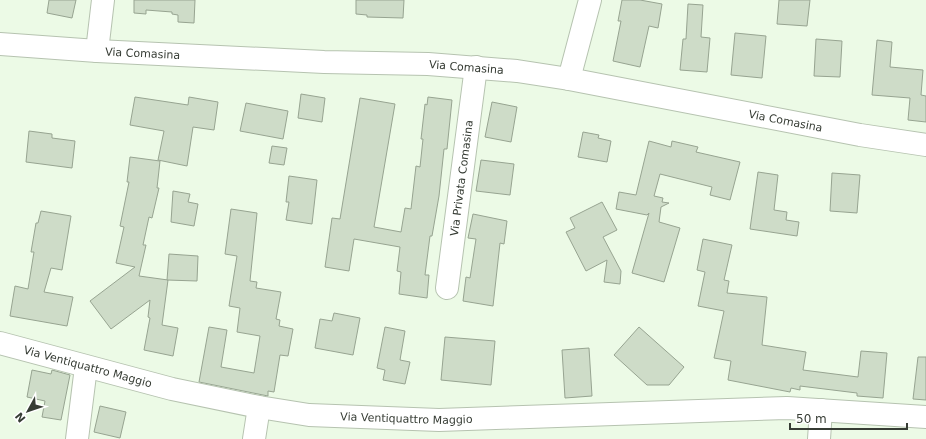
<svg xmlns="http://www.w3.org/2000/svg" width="926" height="439" font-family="'DejaVu Sans',sans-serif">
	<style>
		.building { fill: #cedcc8; stroke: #97a491 }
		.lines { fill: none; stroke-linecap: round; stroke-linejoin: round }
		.minor-casing { stroke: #b6c3b0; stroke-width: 24 }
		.minor { stroke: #fff; stroke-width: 22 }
		.labels { text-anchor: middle; stroke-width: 3.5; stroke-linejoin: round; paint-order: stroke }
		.street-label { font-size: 11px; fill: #363c34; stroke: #fff }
	</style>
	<rect width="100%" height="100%" fill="#ecfae6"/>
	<g class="building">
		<polygon points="49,0 76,0 72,18 47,13"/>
		<polygon points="134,0 195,0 194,23 178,22 178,15 172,14 172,12 146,10 146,14 134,13"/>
		<polygon points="356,0 404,0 403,18 367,17 367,15 356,14"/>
		<polygon points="622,0 640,0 662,4 658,28 649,26 640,67 613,61 621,21 618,21"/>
		<polygon points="779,0 810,0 807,26 777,24"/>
		<polygon points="688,4 703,5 701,37 710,38 707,72 680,70 683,39 686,39"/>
		<polygon points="735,33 766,36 762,78 731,75"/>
		<polygon points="816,39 842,41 840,77 814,76"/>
		<polygon points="877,40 892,42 890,67 923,70 921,95 926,96 926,122 908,120 910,98 872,95"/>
		<polygon points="301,94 325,98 322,122 298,118"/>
		<polygon points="135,97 188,105 189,97 218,102 214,130 193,127 187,166 158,160 164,131 130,125"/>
		<polygon points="428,97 452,100 447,149 444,149 439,196 432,236 430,236 425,275 429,275 427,298 399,294 401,272 397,271 400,247 354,239 349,271 325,267 332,218 340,219 360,98 395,104 374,227 401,232 405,208 411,209 416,166 420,167 423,139 421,139 425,104 427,105"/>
		<polygon points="492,102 517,107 511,142 485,137"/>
		<polygon points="246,103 288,111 283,139 240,131"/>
		<polygon points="29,131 52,134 52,138 75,141 72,168 26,162"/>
		<polygon points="583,132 599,135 598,138 611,141 607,162 578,157"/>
		<polygon points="649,141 671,147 672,141 698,147 696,152 740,162 730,200 710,195 712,187 660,174 654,196 663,198 662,202 669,203 661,207 659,222 680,228 664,282 632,273 649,213 647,215 616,209 619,192 636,195"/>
		<polygon points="272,146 287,148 284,165 269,163"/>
		<polygon points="130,157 160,161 157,188 159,188 152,218 149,217 143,245 146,245 139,276 168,280 162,325 178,328 173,356 144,350 150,318 148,317 150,300 111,329 90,301 135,267 116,263 124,227 120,226 129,182 127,182"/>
		<polygon points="481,160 514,164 510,195 476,191"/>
		<polygon points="758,172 778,175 774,210 787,212 786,220 799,222 797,236 750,229"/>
		<polygon points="832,173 860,175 857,213 830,211"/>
		<polygon points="289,176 317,180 312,224 286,220 289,202 286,202"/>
		<polygon points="173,191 190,194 188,202 198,204 194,226 171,222"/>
		<polygon points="602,202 617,230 603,237 621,271 620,284 604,282 607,260 586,271 566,232 575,228 570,218"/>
		<polygon points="231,209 257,213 250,281 257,282 256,288 281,292 276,319 280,320 279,326 293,329 288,356 280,355 274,392 268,391 268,396 199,382 209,327 227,330 221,367 254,373 260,336 237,332 240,308 229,306 237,256 225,254"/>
		<polygon points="41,211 71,216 62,270 51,268 44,292 73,297 67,326 10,316 15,286 28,289 34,252 31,252 36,223 38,223"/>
		<polygon points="473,214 507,221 504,244 500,243 493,306 463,301 466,277 470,278 476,239 468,238"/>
		<polygon points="703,239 732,245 724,280 729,281 727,293 767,297 762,345 806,352 803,370 858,377 861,351 887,353 883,398 857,396 857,393 800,386 800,390 791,388 790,392 728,380 731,361 714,358 724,311 698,306 705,272 697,270"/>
		<polygon points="169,254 198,256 197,281 167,280"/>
		<polygon points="334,313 360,318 353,355 315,348 320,319 332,321"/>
		<polygon points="385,327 405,331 400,360 410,362 405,384 383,380 385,370 377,368"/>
		<polygon points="639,327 684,367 669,385 647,385 614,355"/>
		<polygon points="445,337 495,341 491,385 441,380"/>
		<polygon points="589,348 592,396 565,398 562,350"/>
		<polygon points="918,357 926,357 926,400 913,399"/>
		<polygon points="32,370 51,374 52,370 70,375 61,420 42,417 45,401 27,397"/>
		<polygon points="100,406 126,412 120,438 94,432"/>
	</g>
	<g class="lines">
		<defs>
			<g id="minor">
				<path id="s1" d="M0,44L97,51L324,62L428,64L517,71L569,79L860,135L926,145"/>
				<polyline points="97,51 103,0"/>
				<polyline points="569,79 590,0"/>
				<path id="s2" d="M447,288L476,67"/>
				<path id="s3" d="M0,343L172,389L259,407L309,415L439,420L787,408L926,417"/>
				<polyline points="77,439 86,367"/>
				<polyline points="254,439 259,407"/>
				<polyline points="819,439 821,410"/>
			</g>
		</defs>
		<use href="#minor" class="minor-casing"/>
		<use href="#minor" class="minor"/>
	</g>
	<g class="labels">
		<g class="street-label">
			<text dy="4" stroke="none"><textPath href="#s1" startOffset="143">Via Comasina</textPath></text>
			<text dy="4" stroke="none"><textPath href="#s1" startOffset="467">Via Comasina</textPath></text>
			<text dy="4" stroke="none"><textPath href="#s1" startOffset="791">Via Comasina</textPath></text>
			<text dy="4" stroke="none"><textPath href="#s2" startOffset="111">Via Privata Comasina</textPath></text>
			<text dy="4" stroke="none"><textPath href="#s3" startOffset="91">Via Ventiquattro Maggio</textPath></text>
			<text dy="4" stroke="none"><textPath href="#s3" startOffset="415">Via Ventiquattro Maggio</textPath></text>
		</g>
	</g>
	<g transform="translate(28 411) rotate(230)" stroke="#ffffff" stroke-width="3" paint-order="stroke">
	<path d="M0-3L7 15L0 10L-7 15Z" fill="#363c34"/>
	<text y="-6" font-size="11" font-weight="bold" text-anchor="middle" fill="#363c34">N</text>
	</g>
	<path d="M790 423v6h117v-6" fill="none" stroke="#363c34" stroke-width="2"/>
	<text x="796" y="423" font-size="12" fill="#363c34" stroke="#ffffff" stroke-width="3" paint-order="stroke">50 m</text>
</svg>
